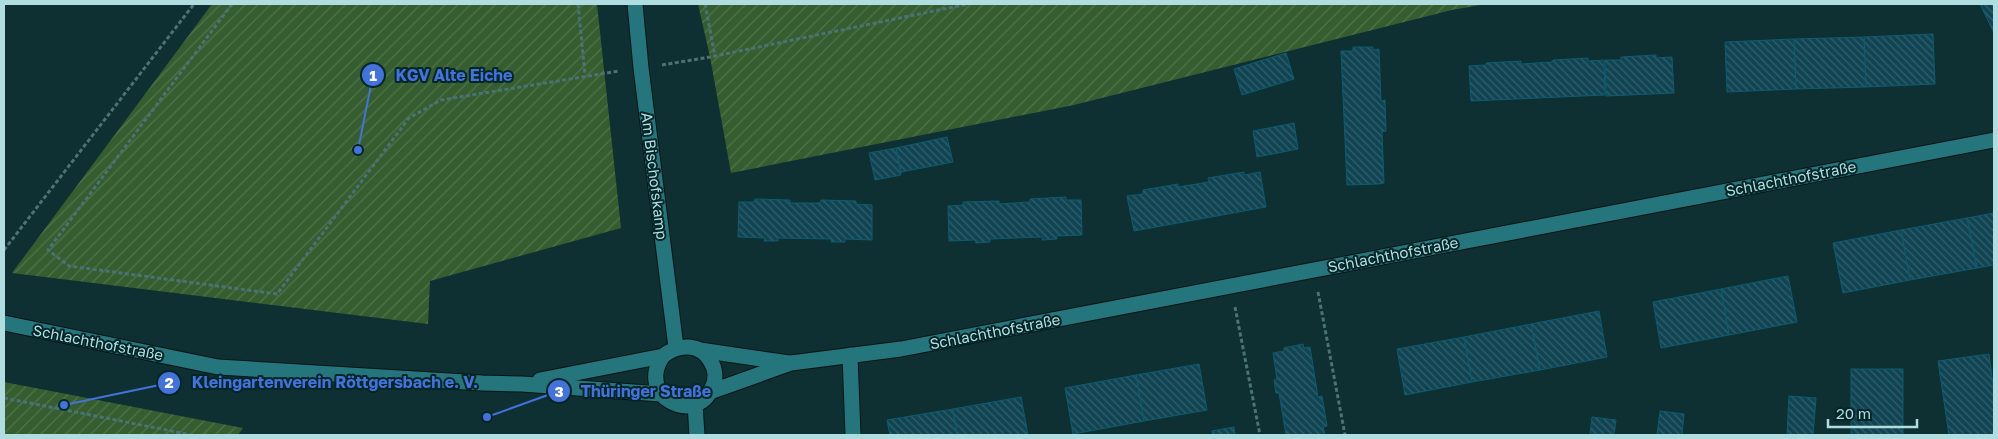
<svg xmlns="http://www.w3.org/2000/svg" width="1998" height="439" font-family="'Golos Text',sans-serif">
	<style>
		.garden { fill: url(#garden-furrows) }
		.building { fill: url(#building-back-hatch); stroke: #0c5c70 }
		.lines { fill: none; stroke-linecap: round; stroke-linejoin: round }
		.minor-casing { stroke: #081516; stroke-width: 17 }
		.path { stroke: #4b7274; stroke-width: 3; stroke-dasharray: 4 2.5; stroke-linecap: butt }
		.minor { stroke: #24767c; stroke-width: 15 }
		.labels { text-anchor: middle; stroke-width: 4; stroke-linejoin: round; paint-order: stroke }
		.street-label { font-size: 15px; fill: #afdde0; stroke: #032628 }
		.leader { fill: none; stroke: #4272da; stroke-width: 2 }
		.callout-dot { fill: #4272da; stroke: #032628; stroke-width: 2 }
		.mark-label { font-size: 15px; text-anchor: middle; font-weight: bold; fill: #fff }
		.callout-label { font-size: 16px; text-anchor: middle; font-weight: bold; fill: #4272da; stroke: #032628; stroke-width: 4; stroke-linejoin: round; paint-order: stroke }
	</style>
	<defs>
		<pattern id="garden-furrows" width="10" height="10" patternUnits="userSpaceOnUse" patternTransform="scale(1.25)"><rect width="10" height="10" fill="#355d2f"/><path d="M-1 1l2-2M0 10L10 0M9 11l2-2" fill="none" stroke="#50744d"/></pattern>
		<pattern id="building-back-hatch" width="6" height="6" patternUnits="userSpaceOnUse" patternTransform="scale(1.25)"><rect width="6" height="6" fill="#114453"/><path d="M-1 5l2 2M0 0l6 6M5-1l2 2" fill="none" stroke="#315f6b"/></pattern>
	</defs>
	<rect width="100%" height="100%" fill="#0e3032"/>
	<g class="garden">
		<polygon points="212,4 597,4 621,228 430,281 428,324 12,273"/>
		<polygon points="698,4 1486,4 1452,10 1074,105 731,173 710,57"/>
		<polygon points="4,382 243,428 238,435 4,435"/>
	</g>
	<g class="building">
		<polygon points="1980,4 1994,4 1994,33"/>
		<polygon points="1933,34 1935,84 1866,87 1864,37"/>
		<polygon points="1864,37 1866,87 1796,89 1794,39"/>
		<polygon points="1794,39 1796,89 1727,92 1725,42"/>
		<polygon points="1353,47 1373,47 1373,50 1379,49 1381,101 1385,100 1386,131 1382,132 1384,183 1378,184 1347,185 1341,51 1353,51"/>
		<polygon points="1286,53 1294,79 1242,95 1234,69"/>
		<polygon points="1656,55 1656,58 1672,57 1674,93 1606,96 1605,60 1621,60 1621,57"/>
		<polygon points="1588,58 1588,61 1604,60 1605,95 1471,101 1469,66 1486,65 1486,63 1521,61 1521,64 1552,62 1553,60"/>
		<polygon points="1294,123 1298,149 1257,157 1253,131"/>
		<polygon points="947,137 953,162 901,172 896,148"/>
		<polygon points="896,148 901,175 875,180 869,153"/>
		<polygon points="1244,172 1244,175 1260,172 1266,207 1134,231 1127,196 1143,194 1143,190 1178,184 1178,187 1209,182 1208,178"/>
		<polygon points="1066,197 1066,200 1081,200 1082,235 1056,236 1057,239 1042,240 1043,237 990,239 990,242 976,243 975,240 949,241 948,206 963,205 963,202 999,201 999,204 1030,202 1030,199"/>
		<polygon points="755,199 790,200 790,203 820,203 821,200 856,201 856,204 872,205 872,240 845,239 845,242 831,242 831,239 778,238 778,241 764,241 765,238 738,237 739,202 754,202"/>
		<polygon points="1994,213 1994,265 1977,268 1967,218"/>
		<polygon points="1967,218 1977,268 1910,280 1901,230"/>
		<polygon points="1901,230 1910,280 1843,293 1833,243"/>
		<polygon points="1788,276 1797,322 1729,335 1721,289"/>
		<polygon points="1721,289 1729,335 1661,348 1653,302"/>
		<polygon points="1599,311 1607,357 1540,370 1531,324"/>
		<polygon points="1531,324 1540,370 1472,382 1464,337"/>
		<polygon points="1464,337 1472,382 1405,395 1397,349"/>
		<polygon points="1303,344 1304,348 1310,347 1318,397 1322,396 1327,426 1323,427 1325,435 1286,435 1279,393 1276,393 1274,380 1277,379 1273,353 1284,351 1284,348"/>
		<polygon points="1989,354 1994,393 1994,435 1949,435 1938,361"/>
		<polygon points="1199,364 1207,410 1144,421 1136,375"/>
		<rect x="1851" y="369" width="52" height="66"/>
		<polygon points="1136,375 1144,421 1073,434 1065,388"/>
		<polygon points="1789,396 1816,398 1813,435 1787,435"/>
		<polygon points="1021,397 1028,435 957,435 953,409"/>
		<polygon points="953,409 957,435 890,435 887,420"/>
		<polygon points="1660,411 1684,414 1682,435 1657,435"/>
		<polygon points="1592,417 1616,420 1614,435 1590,435"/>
		<polygon points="1234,427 1235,435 1213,435 1212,431"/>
	</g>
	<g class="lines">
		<defs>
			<g id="minor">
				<polyline points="635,4 641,68 676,347"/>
				<polyline points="4,323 218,367 482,383 522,384 661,394"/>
				<polyline points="700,350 789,363"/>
				<polyline points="850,355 853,435"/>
				<path d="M540,380L663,356C679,343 701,343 711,362C716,370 716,380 712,388C695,427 635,396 663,356"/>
				<polyline points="710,392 791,363 901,349 1994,140"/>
				<polyline points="695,404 697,435"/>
			</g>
		</defs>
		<use href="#minor" class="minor-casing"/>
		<g class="path">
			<polyline points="232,4 48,250 69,266 277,294 409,118 441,100 619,71"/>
			<polyline points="578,4 585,75"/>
			<polyline points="705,4 715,56"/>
			<polyline points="662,65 710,57 968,4"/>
			<polyline points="4,250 194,4"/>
			<polyline points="1318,292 1345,435"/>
			<polyline points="1235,307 1260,435"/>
			<polyline points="4,398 192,435"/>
		</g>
		<use href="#minor" class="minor"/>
	</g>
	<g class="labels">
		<g class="street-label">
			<text transform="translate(654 176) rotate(83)" y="5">Am Bischofskamp</text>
			<text transform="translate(1791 179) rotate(-11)" y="5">Schlachthofstraße</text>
			<text transform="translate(1393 255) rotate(-11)" y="5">Schlachthofstraße</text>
			<text transform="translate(995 332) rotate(-11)" y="5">Schlachthofstraße</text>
			<text transform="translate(98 343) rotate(11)" y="5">Schlachthofstraße</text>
		</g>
	</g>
	<path class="leader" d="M358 150L373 75M64 405L169 383M487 417L559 391"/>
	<g class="callout-dot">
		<circle cx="358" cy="150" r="5"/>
		<circle cx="64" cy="405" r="5"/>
		<circle cx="487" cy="417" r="5"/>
		<circle cx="373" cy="75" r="12"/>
		<circle cx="169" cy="383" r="12"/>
		<circle cx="559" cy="391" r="12"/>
	</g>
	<g class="mark-label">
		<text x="373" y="81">1</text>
		<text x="169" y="388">2</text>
		<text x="559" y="397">3</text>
	</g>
	<g class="callout-label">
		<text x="454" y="81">KGV Alte Eiche</text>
		<text x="335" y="388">Kleingartenverein Röttgersbach e. V.</text>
		<text x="646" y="397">Thüringer Straße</text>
	</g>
	<rect width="1998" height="439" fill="none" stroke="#afdde0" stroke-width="10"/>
	<path d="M1828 419v8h89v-8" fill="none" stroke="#afdde0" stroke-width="2.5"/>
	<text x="1836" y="419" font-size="15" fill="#afdde0" stroke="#032628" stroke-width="4" paint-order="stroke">20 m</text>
</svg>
